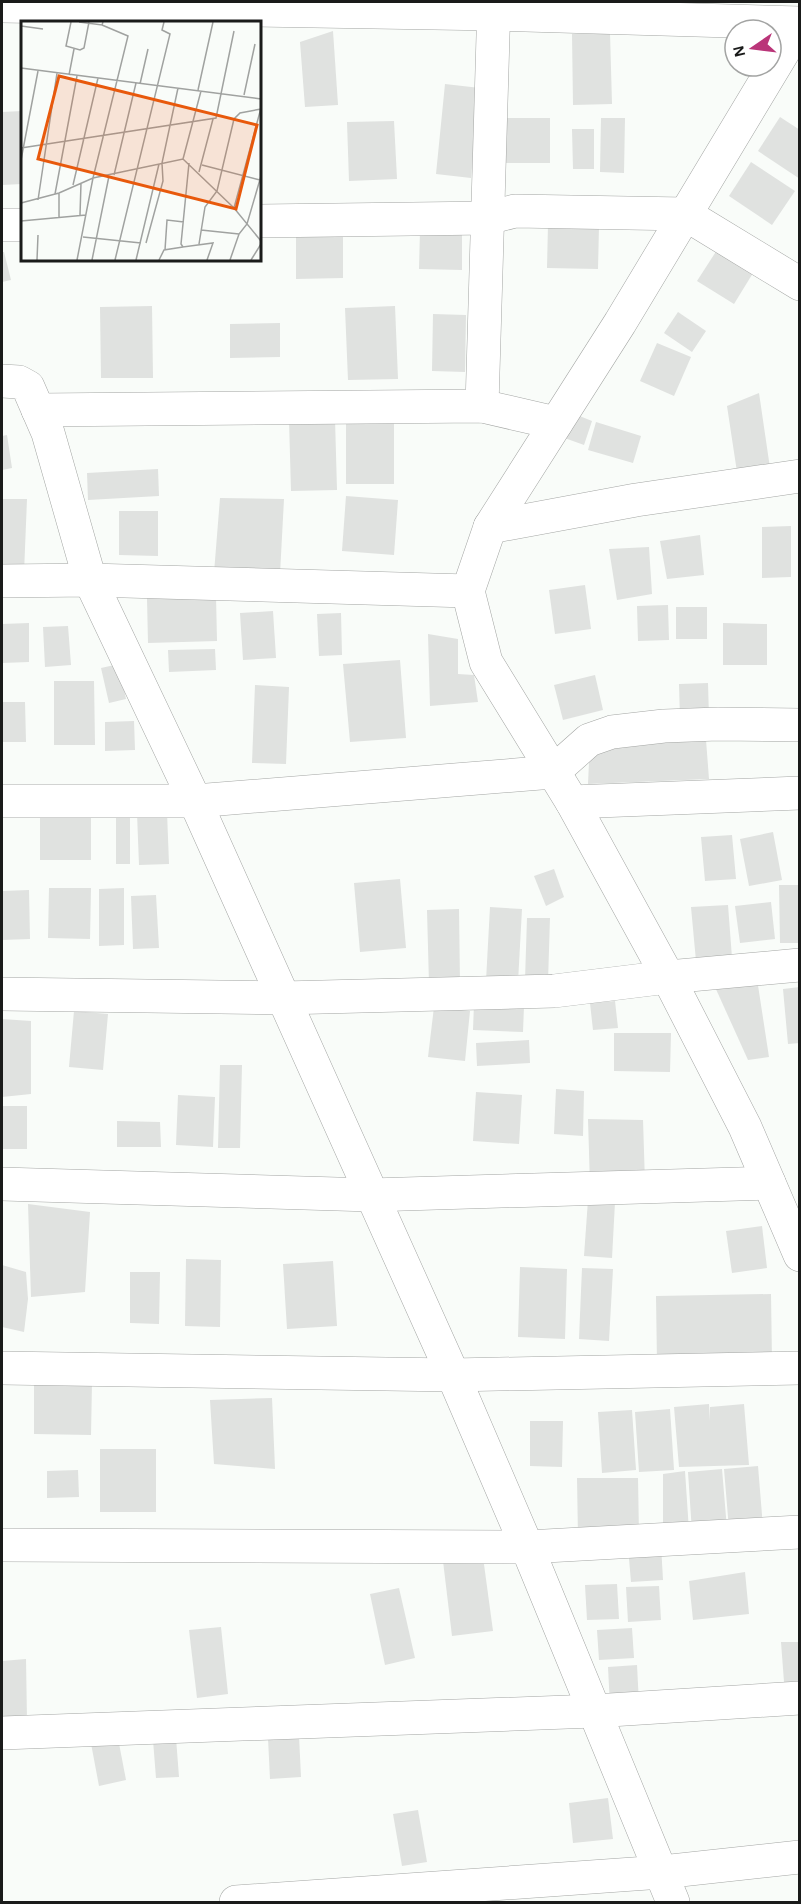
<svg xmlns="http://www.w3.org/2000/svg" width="801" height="1904" font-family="'Alegreya Sans',sans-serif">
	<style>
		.building { fill: #e0e2e0 }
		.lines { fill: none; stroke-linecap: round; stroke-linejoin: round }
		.minor-casing { stroke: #a4a6a4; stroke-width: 34 }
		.minor { stroke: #fff; stroke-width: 33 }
		.inset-road { fill: none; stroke: #a0a2a0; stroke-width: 1.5 }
		.view { fill: #e8590c; fill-opacity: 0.15; stroke: #e8590c; stroke-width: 3 }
		.inset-edge { fill: none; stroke: #1a1b1a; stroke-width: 3 }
	</style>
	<rect width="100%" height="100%" fill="#f9fcf9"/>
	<g class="building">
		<polygon points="333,31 338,105 305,107 300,42"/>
		<polygon points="610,33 612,104 573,105 572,34"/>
		<polygon points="445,84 480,88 471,178 436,174"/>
		<polygon points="22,111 22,184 2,185 2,112"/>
		<polygon points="780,117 800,130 800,179 758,151"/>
		<polygon points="502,118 550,118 550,163 503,163"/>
		<polygon points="601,118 625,118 624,173 600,172"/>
		<polygon points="394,121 397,179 349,181 347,122"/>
		<polygon points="572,129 594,129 594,169 573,169"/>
		<polygon points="751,162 795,191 772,225 729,196"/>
		<polygon points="548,225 599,226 598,269 547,268"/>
		<polygon points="420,231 462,232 462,270 419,269"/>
		<polygon points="296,233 343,233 343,278 296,279"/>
		<polygon points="717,250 753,273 734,304 697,281"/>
		<polygon points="2,252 4,252 11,280 2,282"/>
		<polygon points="152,306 153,378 101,378 100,307"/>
		<polygon points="395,306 398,379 348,380 345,308"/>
		<polygon points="678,312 706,331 692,352 664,333"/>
		<polygon points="433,314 466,315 465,372 432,371"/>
		<polygon points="280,323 280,357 230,358 230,324"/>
		<polygon points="657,343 691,357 674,396 640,381"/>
		<polygon points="759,393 770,468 737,472 727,406"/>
		<polygon points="567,411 592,421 584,445 559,436"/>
		<polygon points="335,419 337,490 291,491 289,420"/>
		<polygon points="346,422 394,423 394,484 346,484"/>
		<polygon points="596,422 641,436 633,463 588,450"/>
		<polygon points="7,435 12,468 2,470 2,436"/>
		<polygon points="158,469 159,496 88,500 87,473"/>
		<polygon points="346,496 398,500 394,555 342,551"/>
		<polygon points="220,498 284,499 280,574 214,573"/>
		<polygon points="2,499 27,499 24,573 2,573"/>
		<polygon points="119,511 158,511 158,556 119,555"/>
		<polygon points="791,526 791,577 762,578 762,527"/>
		<polygon points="700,535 704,575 667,579 660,541"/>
		<polygon points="649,547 652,594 617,600 609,549"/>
		<polygon points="585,585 591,629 555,634 549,590"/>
		<polygon points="216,596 217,641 148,643 147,598"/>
		<polygon points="668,605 669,640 638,641 637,606"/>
		<rect x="676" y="607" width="31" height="32"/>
		<polygon points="273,611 276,658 243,660 240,613"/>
		<polygon points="341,613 342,655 319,656 317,614"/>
		<polygon points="29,623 29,662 2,663 2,624"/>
		<polygon points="723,623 767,624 767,665 723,665"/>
		<polygon points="68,626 71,665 45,667 43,627"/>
		<polygon points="428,634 458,639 458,674 474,675 478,702 430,706"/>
		<polygon points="215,649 216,670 169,672 168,650"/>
		<polygon points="400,660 406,738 350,742 343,664"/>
		<polygon points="119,664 126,699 109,703 101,668"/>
		<polygon points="595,675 603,710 563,720 554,685"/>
		<polygon points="54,681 94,681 95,745 54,745"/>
		<polygon points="708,683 709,718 680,719 679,684"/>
		<polygon points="255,685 289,687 286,764 252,763"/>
		<polygon points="2,702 25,702 26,742 2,742"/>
		<polygon points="134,721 135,750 105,751 105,722"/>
		<polygon points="705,727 709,779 588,784 590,741"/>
		<rect x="40" y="806" width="51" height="54"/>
		<rect x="116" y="812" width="14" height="52"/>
		<polygon points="167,812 169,864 139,865 137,813"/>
		<polygon points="773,832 782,880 749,886 740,839"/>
		<polygon points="732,835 736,879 705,881 701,837"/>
		<polygon points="554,869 564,897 546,906 534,876"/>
		<polygon points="400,879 406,948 360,952 354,883"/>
		<polygon points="779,885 800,885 800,943 780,943"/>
		<polygon points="49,888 91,888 90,939 48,938"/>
		<polygon points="124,888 124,945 99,946 99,889"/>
		<polygon points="29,890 30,939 2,940 2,891"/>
		<polygon points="156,895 159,948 133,949 131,896"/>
		<polygon points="771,902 775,939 740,943 735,906"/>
		<polygon points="728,905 732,958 696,961 691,907"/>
		<polygon points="490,907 522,909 518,982 486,981"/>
		<polygon points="459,909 460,984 429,984 427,910"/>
		<polygon points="527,918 550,918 548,981 525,980"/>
		<polygon points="757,979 769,1057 748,1060 715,987"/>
		<polygon points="800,987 800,1043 788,1044 783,989"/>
		<polygon points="615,1001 618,1028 593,1030 590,1003"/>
		<polygon points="474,1004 524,1006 523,1032 473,1030"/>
		<polygon points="434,1007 470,1011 465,1061 428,1057"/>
		<polygon points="74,1011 108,1014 103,1070 69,1067"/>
		<polygon points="2,1019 31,1021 31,1094 2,1097"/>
		<polygon points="614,1033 671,1033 670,1072 614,1071"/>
		<polygon points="529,1040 530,1063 477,1066 476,1043"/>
		<polygon points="220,1065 242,1065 240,1148 218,1148"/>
		<polygon points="556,1089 584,1091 583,1136 554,1134"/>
		<polygon points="476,1092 522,1095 519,1144 473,1141"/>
		<polygon points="178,1095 215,1097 213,1147 176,1145"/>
		<rect x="2" y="1106" width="25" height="43"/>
		<polygon points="588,1119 643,1120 645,1183 590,1185"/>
		<polygon points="117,1121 160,1122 161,1147 117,1147"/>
		<polygon points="588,1200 615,1202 612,1258 584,1256"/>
		<polygon points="28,1204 90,1212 85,1292 31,1297"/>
		<polygon points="762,1226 767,1268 732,1273 726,1231"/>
		<polygon points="186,1259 221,1260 220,1327 185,1326"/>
		<polygon points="333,1261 337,1326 287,1329 283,1264"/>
		<polygon points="2,1265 26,1272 28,1299 24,1332 2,1327"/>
		<polygon points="520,1267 567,1269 565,1339 518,1337"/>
		<polygon points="582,1268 613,1269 609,1341 579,1339"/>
		<polygon points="130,1272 160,1272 159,1324 130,1323"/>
		<polygon points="771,1294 772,1362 657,1363 656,1296"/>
		<polygon points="34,1381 92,1382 91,1435 34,1434"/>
		<polygon points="272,1398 275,1469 214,1464 210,1400"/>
		<polygon points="709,1404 710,1421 710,1407 744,1404 749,1465 679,1467 674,1407"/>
		<polygon points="670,1409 674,1470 639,1472 635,1412"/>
		<polygon points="632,1410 636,1470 602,1473 598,1412"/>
		<polygon points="530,1421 563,1421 562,1467 530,1466"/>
		<rect x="100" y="1449" width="56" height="63"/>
		<polygon points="758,1466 763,1527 729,1529 724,1469"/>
		<polygon points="722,1469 727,1529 692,1532 688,1472"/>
		<polygon points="78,1470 79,1497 47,1498 47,1471"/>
		<polygon points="685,1471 689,1531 663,1533 663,1474"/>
		<polygon points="577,1478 638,1478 639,1535 578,1536"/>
		<polygon points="661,1545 663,1580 631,1582 628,1547"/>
		<polygon points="483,1557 493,1631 452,1636 443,1561"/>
		<polygon points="745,1572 749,1614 693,1620 689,1581"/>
		<polygon points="617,1584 619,1619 587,1620 585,1585"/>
		<polygon points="659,1586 661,1620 628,1622 626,1587"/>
		<polygon points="399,1588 415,1658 385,1665 370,1594"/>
		<polygon points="221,1627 228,1694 197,1698 189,1630"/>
		<polygon points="632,1628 634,1658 599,1660 597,1630"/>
		<polygon points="781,1642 800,1642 800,1694 785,1695"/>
		<polygon points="26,1659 27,1721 2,1724 2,1661"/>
		<polygon points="637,1665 639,1704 610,1706 608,1667"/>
		<polygon points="117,1733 126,1780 99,1786 90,1738"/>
		<polygon points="299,1736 301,1777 270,1779 268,1738"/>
		<polygon points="176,1738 179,1777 156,1778 153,1740"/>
		<polygon points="608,1798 613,1839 573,1843 569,1803"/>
		<polygon points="418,1810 427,1862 402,1866 393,1814"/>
	</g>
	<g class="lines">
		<defs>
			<g id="minor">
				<polyline points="2,6 494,14 800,23"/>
				<polyline points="800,24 620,323 490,527 468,591 486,662 572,802 668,977 745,1127 800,1255"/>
				<polyline points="260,221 488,218 515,211 685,214 800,284"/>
				<polyline points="2,225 22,225"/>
				<polyline points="2,381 19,382 28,387 48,433 90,580 195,801 453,1375 527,1547 673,1902"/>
				<polyline points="482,406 494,2"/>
				<polyline points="38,410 482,406 556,423"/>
				<polyline points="490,527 636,500 800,476"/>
				<polyline points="2,581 90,580 468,591"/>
				<polyline points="2,801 195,801 553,772 589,740 612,732 664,726 718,724 800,725"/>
				<polyline points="572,802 800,793"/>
				<polyline points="2,994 283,998 554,991 668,977 800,965"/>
				<polyline points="2,1184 371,1195 769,1183"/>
				<polyline points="2,1368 453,1375 800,1368"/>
				<polyline points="2,1545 527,1547 800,1532"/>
				<polyline points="2,1733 594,1711 800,1698"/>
				<polyline points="236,1902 662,1872 800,1857"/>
			</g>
		</defs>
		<use href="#minor" class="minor-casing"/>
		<use href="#minor" class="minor"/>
	</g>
	<g transform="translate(21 21)">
		<rect width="240" height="240" fill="#f9fcf9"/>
		<path class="inset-road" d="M50,1L45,25L59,29L63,27L68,1M58,1L81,4L82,1M0,5L22,8M0,47L240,78M48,54L53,28M119,63L127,28M177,69L192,1M223,74L234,23M0,127L195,97L213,10M162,138L180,70M0,139L17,50M168,142L160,223L162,226L192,222L186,239M181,144L239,159M178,151L192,98M93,154L115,62M52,164L77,57M38,172V197M34,173L56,55M17,179L36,52M0,182L38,172L72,157L162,138L213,187L240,220M213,187L240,87M59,194L60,162M0,200L65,194M180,209L218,213M62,216L120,222M125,222L142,160L141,142L157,67M178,223L184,186L196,170L213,98L219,92L240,88M144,229L146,199L163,201M16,239L17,214M56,239L72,157L107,15L81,4M71,239L88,155M94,239L149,13L141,9L143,1M115,239L138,143M138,239L143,229L162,226M209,239L218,213L226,203L240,155M230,239L240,223"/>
		<path class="view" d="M38,55L236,104L215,188L17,138Z"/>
		<rect width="240" height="240" class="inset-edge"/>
	</g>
	<rect width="801" height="1904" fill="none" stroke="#1a1b1a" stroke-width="6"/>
	<g transform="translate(753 48) rotate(256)"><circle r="28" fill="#ffffff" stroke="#a3a4a3" stroke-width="1.5"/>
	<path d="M0-4.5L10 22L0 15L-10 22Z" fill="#ba3579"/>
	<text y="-9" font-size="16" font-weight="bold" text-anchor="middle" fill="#1a1b1a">N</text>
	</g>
</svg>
